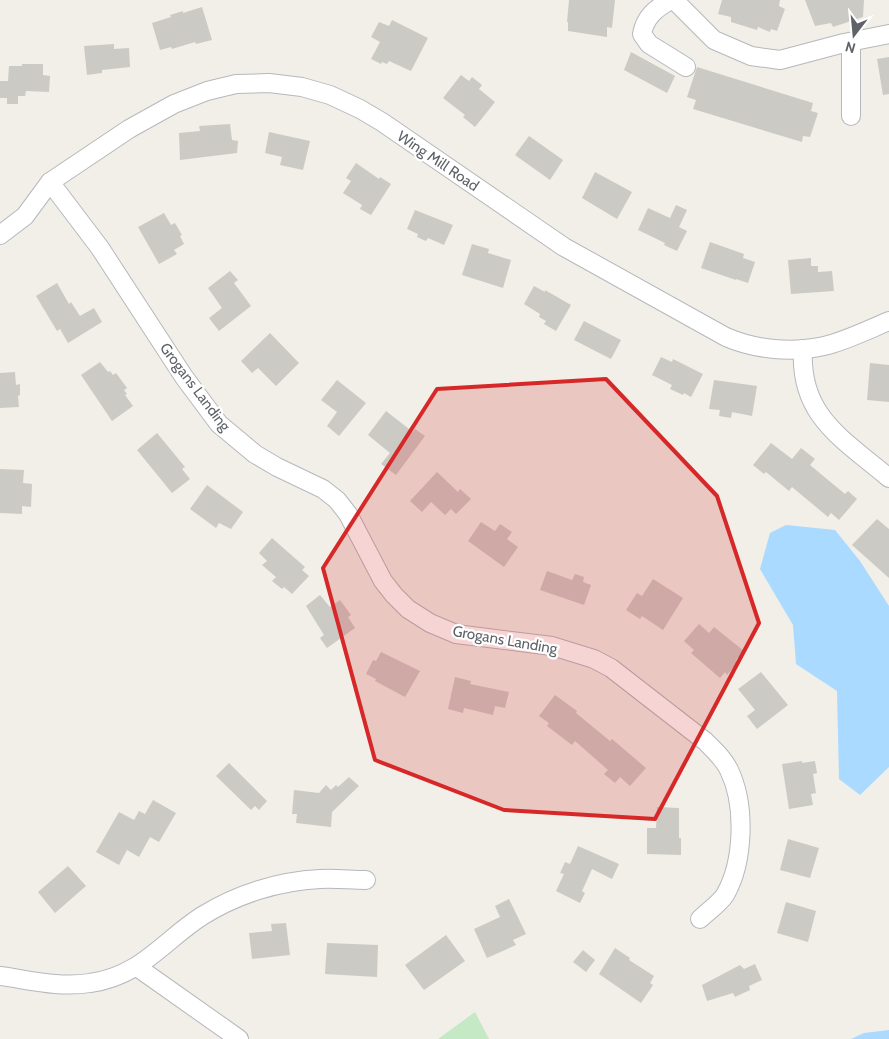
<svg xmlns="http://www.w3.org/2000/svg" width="889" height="1039" font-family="Cabin,sans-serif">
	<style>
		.green { fill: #c5e8c5 }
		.water { fill: #aadaff }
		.building { fill: #cccac5 }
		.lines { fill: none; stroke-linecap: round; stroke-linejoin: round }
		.minor-casing { stroke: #b5b8bc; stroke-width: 20 }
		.minor { stroke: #fff; stroke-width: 18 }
		.marked { fill: #d62828; fill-opacity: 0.2; stroke: #d62828; stroke-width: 4; stroke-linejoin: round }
		.labels { text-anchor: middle; stroke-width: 4.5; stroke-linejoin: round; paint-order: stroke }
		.street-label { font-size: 15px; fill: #5f6368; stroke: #fff }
	</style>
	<rect width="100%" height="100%" fill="#f1efe8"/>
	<polygon class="green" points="475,1012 489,1039 438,1039"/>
	<g class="water">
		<polygon points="786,525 835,530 860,561 889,606 889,767 860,795 839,779 837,691 796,664 793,625 760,569 770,533"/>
		<polygon points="889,1030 889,1039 851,1039 864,1033"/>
	</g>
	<g class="building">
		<polygon points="569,0 615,0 612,28 607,27 607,37 568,31 568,22 567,22"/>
		<polygon points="722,0 780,0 779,6 785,9 777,31 771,29 770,32 758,27 757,30 731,22 731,17 718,14"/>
		<polygon points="805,0 864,0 863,17 833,27 831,23 815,26"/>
		<polygon points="202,7 212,40 196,44 195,42 172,49 171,47 160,50 152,23 171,17 170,15 183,11 183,13"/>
		<polygon points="392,20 428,38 411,71 389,61 387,64 382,62 381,64 371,59 380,42 371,37 379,22 389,26"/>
		<polygon points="114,44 114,49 129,48 130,67 102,70 102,73 87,75 84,46"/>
		<polygon points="631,52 675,76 667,93 624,70"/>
		<polygon points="889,57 889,94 883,95 877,59"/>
		<polygon points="22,64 43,64 43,75 50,76 49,92 26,91 25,96 18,96 18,104 7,104 7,98 0,98 0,81 8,81 9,66 22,66"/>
		<polygon points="697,67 813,103 811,111 818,113 810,137 803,136 802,142 693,109 696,100 687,97"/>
		<polygon points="461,75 469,81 472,77 482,85 479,89 495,102 475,127 463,117 465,115 443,98"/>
		<polygon points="230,124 232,140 238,141 237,153 180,160 179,133 200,131 199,126"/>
		<polygon points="269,132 310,141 303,170 280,165 282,157 265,153"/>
		<polygon points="529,136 563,160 550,180 515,155"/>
		<polygon points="356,163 379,179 380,177 391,184 371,215 360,209 362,205 343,193 351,181 346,178"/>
		<polygon points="595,172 632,192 617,219 582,198"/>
		<polygon points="676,205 687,210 679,227 687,231 677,251 664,245 665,243 638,230 648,208 670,218"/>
		<polygon points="415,210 453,225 444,245 428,238 426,241 417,237 418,234 407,229"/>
		<polygon points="164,213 171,225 175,223 182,235 180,236 184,244 174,250 177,254 159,264 138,227"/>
		<polygon points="710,242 744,254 743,258 755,262 748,283 736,279 736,280 701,268"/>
		<polygon points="472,244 489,249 488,253 511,260 503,288 462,275"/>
		<polygon points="811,258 811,266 818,266 818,272 832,271 834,291 791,294 788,260"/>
		<polygon points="230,271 238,280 234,283 251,306 219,331 209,318 222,308 208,288"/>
		<polygon points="57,283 69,304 71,302 80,316 94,308 102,322 68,343 60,329 57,331 36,296"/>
		<polygon points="534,286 545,292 545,290 571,305 556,331 544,324 546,321 539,317 540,314 524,304"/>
		<polygon points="584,321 621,340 611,359 574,340"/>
		<polygon points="270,333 299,363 276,386 258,368 252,373 241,361"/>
		<polygon points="661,357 672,362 673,359 703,374 691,397 684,393 683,395 670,389 672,385 652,375"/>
		<polygon points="100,362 108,372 110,371 113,375 116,373 127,388 124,390 127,394 125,395 133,406 112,421 81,375"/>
		<polygon points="870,363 889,365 889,402 867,400"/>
		<polygon points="15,372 16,385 20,384 20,395 18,396 19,407 0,408 0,373"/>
		<polygon points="337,380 366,403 339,436 327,426 337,412 321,400"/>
		<polygon points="714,380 757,386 752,416 732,412 731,418 719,416 720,410 709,409"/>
		<polygon points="386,411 413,432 415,429 425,436 396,475 381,464 390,453 368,435"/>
		<polygon points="157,433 185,467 182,469 190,479 172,493 137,450"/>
		<polygon points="771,443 792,459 801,448 815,459 810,465 845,494 848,491 857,499 839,520 831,513 828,517 792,487 789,491 766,472 764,474 753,465"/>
		<polygon points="0,469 24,470 23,483 32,484 31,507 22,506 22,514 0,513"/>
		<polygon points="437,472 458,492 460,489 471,499 456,514 451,509 445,515 431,502 422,512 410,501"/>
		<polygon points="207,485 243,512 231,529 219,523 216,528 190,509"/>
		<polygon points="877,519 889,529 889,578 852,545"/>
		<polygon points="481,522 495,531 500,524 512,532 507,539 518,547 504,567 468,541"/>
		<polygon points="272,538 305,567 302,570 309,576 292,594 284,587 282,589 272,581 276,577 262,565 267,561 259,553"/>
		<polygon points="547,571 572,580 575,574 584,577 583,582 591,585 584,605 540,590"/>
		<polygon points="653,579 683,598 663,630 642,616 640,619 626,610 637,593 642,596"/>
		<polygon points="320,595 330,607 340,600 351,615 348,617 355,628 327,648 320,638 324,635 306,606"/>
		<polygon points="699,624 709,633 714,627 744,651 736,660 738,662 727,675 725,672 720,678 691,653 694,650 684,641"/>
		<polygon points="381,652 420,671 405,697 375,681 376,679 366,674 373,660 376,661"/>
		<polygon points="761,672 788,705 757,729 747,716 755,710 738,689"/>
		<polygon points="455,677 471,681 470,684 509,692 505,708 495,706 493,715 464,708 463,713 448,709"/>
		<polygon points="555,695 577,711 576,713 610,741 612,739 646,768 630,786 620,777 615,783 604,774 608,770 575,741 572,745 547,726 549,723 539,716"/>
		<polygon points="802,761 802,763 815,761 817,773 813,774 816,793 811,794 813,805 789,809 782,764"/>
		<polygon points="229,763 267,801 259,810 255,806 251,810 216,776"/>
		<polygon points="349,777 359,786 332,812 331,827 296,823 297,814 292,814 294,790 319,793 326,785 331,790 336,785 338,787"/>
		<polygon points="153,800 176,813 159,842 150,837 139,857 127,850 119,865 96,852 119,812 134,820 139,811 145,814"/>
		<polygon points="657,807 679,808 679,838 681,838 681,855 647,854 647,828 656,828"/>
		<polygon points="788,839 819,848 810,878 780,870"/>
		<polygon points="578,846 619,864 612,879 592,869 582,891 585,893 580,903 556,891 564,874 560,873 565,862 570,864"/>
		<polygon points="68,866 86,886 55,913 38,892"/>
		<polygon points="509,899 526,934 513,940 516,945 487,958 474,929 500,917 495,906"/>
		<polygon points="786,902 816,911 808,942 777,933"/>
		<polygon points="286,923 290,955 252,959 249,933 272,931 271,924"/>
		<polygon points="446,935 465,961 424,990 405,965"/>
		<polygon points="327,943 378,945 377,977 325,974"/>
		<polygon points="615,948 630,958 629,960 654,976 650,983 653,985 641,1003 599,974"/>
		<polygon points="583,950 595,960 586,972 573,962"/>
		<polygon points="755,964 762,980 749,986 750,990 735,997 733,993 707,1001 702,985 740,965 744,969"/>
	</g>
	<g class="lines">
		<defs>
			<g id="minor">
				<path d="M671,0C656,8 645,17 642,34L649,44L686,67"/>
				<polyline points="674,0 714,40 751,56 780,60 844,43 889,34"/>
				<polyline points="851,116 851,42"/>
				<path d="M50,182L100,248L184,377L219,424L255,454L277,467L323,489L337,500L348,514L383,581L394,595L408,609L430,623L456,634L552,646L594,659L611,668L705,741C714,750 724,759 729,770C746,805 744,862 725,895C719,904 707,912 700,919"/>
				<path d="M0,235L25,216L50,182L129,129L174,104L207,91L236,84L269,83L302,87L330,95L360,109L382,122L564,247L726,337C756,350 792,353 824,346C843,342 870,329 889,321"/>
				<path d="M803,349C799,416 843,439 889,478"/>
				<polyline points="137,967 239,1039"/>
				<path d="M0,976C30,980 59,988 90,983C141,976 163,941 202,916C237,894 279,881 320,879C335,878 351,880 366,880"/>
			</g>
		</defs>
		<use href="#minor" class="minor-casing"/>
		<use href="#minor" class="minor"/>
	</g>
	<path class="marked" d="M606,379L717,496L759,623L655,819L504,810L375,760L323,568L437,389Z"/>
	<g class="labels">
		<g class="street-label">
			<text transform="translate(438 161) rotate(34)" y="5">Wing Mill Road</text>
			<text transform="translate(195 387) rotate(53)" y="5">Grogans Landing</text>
			<text transform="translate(505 640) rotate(10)" y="5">Grogans Landing</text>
		</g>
	</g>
	<g transform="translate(854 35) rotate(196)" stroke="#ffffff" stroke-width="4" paint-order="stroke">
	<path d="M0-4L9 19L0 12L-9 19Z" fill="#5f6368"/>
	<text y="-8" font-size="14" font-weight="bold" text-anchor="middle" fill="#5f6368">N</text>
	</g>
</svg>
